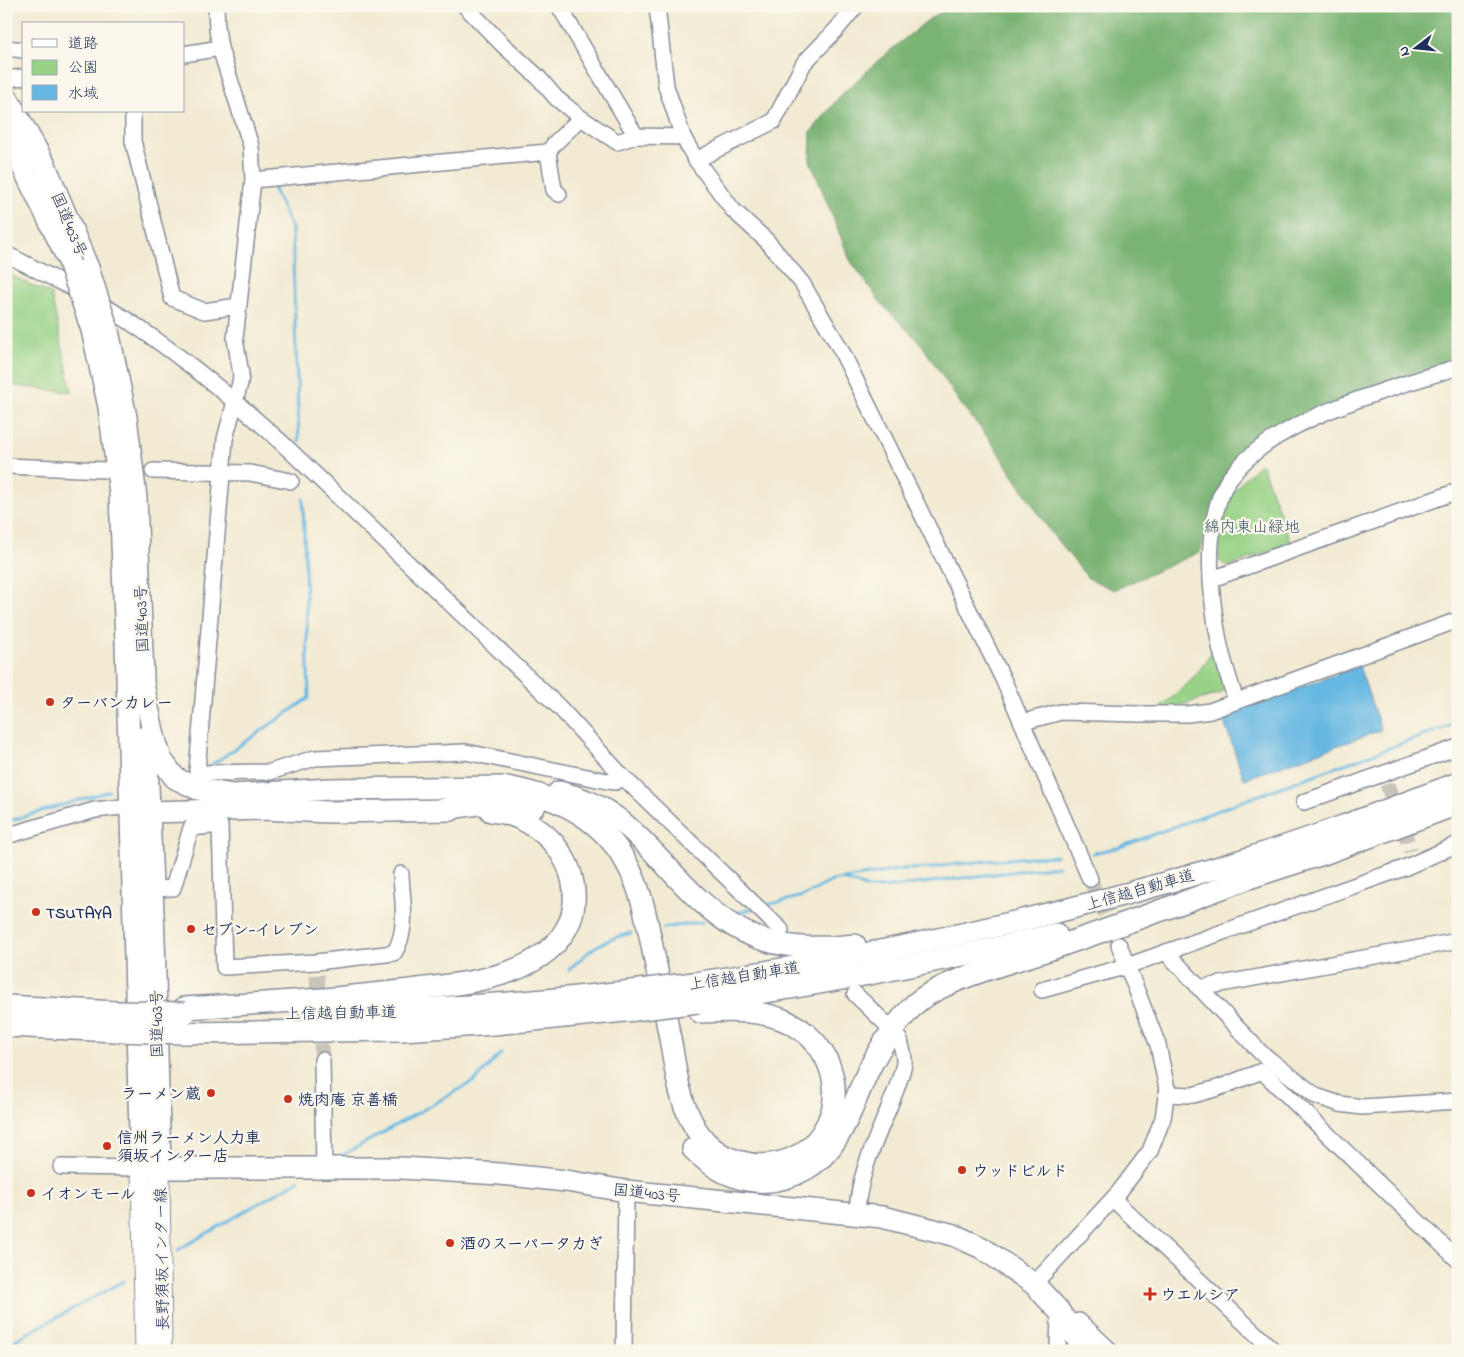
<svg xmlns="http://www.w3.org/2000/svg" width="1464" height="1357" font-family="'Indie Flower','Klee One',sans-serif">
	<style>
		.green { fill: #98d286; stroke: #5a8072 }
		.forest { fill: #7ab473; stroke: #4a7268 }
		.water { fill: #66b8e2; stroke: #4074a0 }
		.lines { fill: none; stroke-linecap: round; stroke-linejoin: round }
		.stream { stroke: #66b8e2; stroke-width: 3 }
		.minor-tunnel { stroke: #c7c5bb; stroke-width: 15; stroke-dasharray: 15 8; stroke-linecap: butt }
		.minor-casing { stroke: #868c98; stroke-width: 18 }
		.major-casing { stroke: #868c98; stroke-width: 21 }
		.highway-casing { stroke: #868c98; stroke-width: 24 }
		.minor { stroke: #fff; stroke-width: 15 }
		.major { stroke: #fff; stroke-width: 19 }
		.highway { stroke: #fff; stroke-width: 21 }
		.highway-bridge-casing { stroke: #868c98; stroke-width: 24; stroke-linecap: butt }
		.highway-bridge { stroke: #fff; stroke-width: 21 }
		.poi-dot { fill: #c8321e; stroke: #fbf7ec; stroke-width: 2 }
		.labels { text-anchor: middle; stroke-width: 4.5; stroke-linejoin: round; paint-order: stroke }
		.street-label { font-size: 16px; fill: #1b2f5e; stroke: #fbf7ec }
		.park-label { font-size: 16px; fill: #3a5868; stroke: #fbf7ec }
		.poi-label { font-size: 16px; font-weight: bold; fill: #1b2f5e; stroke: #fbf7ec; text-anchor: start }
	</style>
	<rect width="100%" height="100%" fill="#fbf7ec"/>
	<filter id="ink" filterUnits="userSpaceOnUse"><feTurbulence type="fractalNoise" baseFrequency=".02" numOctaves="2"/><feDisplacementMap in="SourceGraphic" scale="10" xChannelSelector="R" yChannelSelector="G"/><feConvolveMatrix kernelMatrix="1 2 1 2 8 2 1 2 1" color-interpolation-filters="sRGB"/></filter>
	<filter id="wash" filterUnits="userSpaceOnUse"><feTurbulence type="fractalNoise" baseFrequency=".0096" numOctaves="4" result="noise"/><feDisplacementMap in="SourceGraphic" scale="20" xChannelSelector="R" yChannelSelector="G"/><feGaussianBlur stdDeviation="1.12" result="paint"/><feColorMatrix in="noise" values="0 0 0 0 0 0 0 0 0 0 0 0 0 0 0 0 0 1.4 0 .05"/><feComposite in="paint" operator="in"/></filter>
	<g filter="url(#wash)">
		<rect width="100%" height="100%" fill="#f2ead2"/>
		<g class="green">
			<polygon points="6,273 51,294 72,392 6,385"/>
			<path d="M1261,463L1291,542L1228,567L1218,560C1220,535 1221,505 1239,485C1246,477 1254,470 1261,463Z"/>
			<path d="M1213,649L1224,685L1222,693L1167,709H1159C1181,690 1200,675 1213,649Z"/>
		</g>
		<polygon class="forest" points="951,6 1458,6 1458,369 1265,438 1221,484 1200,552 1114,590 1088,578 1052,534 989,439 960,403 922,345 881,303 850,260 810,160 811,132 840,96 881,58 928,20"/>
		<polygon class="water" points="1359,666 1381,730 1244,779 1222,716"/>
		<g class="lines">
			<g class="stream">
				<polyline points="271,183 292,229 299,442"/>
				<polyline points="210,766 309,698 303,499"/>
				<polyline points="6,822 109,791"/>
				<polyline points="1093,853 1120,847 1240,802 1458,723"/>
				<polyline points="844,880 869,888 883,888 1058,866"/>
				<polyline points="763,906 803,896 832,881 904,869 932,868 947,865 1030,857 1056,856"/>
				<polyline points="736,913 752,909"/>
				<polyline points="663,928 702,922"/>
				<path d="M569,970C591,948 600,941 631,933"/>
				<polyline points="343,1155 476,1080 501,1053"/>
				<polyline points="178,1250 299,1180"/>
				<polyline points="6,1345 124,1281"/>
			</g>
		</g>
	</g>
	<g filter="url(#ink)">
		<g class="lines">
			<g class="minor-tunnel">
				<polyline points="1387,784 1411,851"/>
				<polyline points="1090,879 1119,945"/>
				<polyline points="317,975 322,1060"/>
			</g>
			<defs>
				<g id="minor">
					<polyline points="216,6 217,29 220,48 251,146 253,180 235,339 241,374 240,383 225,439 197,771 205,773 270,772 315,758 466,752 607,781 615,782 623,777"/>
					<polyline points="465,6 502,44 539,78 556,98 581,118 617,142 636,136"/>
					<polyline points="559,6 636,136 683,137"/>
					<polyline points="657,6 666,86 683,137 696,160 733,210 767,241 802,283 840,348 1003,679 1090,879"/>
					<polyline points="6,48 24,50"/>
					<polyline points="184,54 220,48"/>
					<polyline points="6,79 24,77"/>
					<polyline points="133,111 133,141 172,298 204,311 238,306"/>
					<polyline points="548,152 554,190 559,194"/>
					<polyline points="696,160 774,121 804,63 836,30 856,6"/>
					<polyline points="253,180 548,152 555,143 581,118"/>
					<path d="M6,254C51,277 98,300 139,328C190,363 237,402 282,443L560,708L623,777L781,930"/>
					<polyline points="6,466 106,470"/>
					<polyline points="153,471 250,473 291,481"/>
					<polyline points="1212,579 1458,491"/>
					<path d="M1236,701C1230,682 1224,664 1220,646C1210,598 1202,526 1227,482C1230,477 1235,472 1239,467C1285,416 1393,388 1458,367"/>
					<polyline points="1023,722 1061,712 1138,714 1188,714 1210,711 1458,620"/>
					<polyline points="1304,802 1458,747"/>
					<polyline points="6,836 95,810 131,806"/>
					<path d="M152,889L173,888L191,828L220,825L224,967L316,962L394,953C409,930 402,900 401,874"/>
					<polyline points="1166,952 1261,1053 1316,1096 1340,1104 1362,1107 1458,1101"/>
					<polyline points="1199,988 1458,941"/>
					<polyline points="1042,990 1127,966 1404,868 1458,844"/>
					<polyline points="855,994 887,1025"/>
					<polyline points="322,1060 324,1167"/>
					<polyline points="1166,1094 1193,1095 1218,1088 1262,1071 1458,1260"/>
					<polyline points="61,1167 141,1168"/>
					<polyline points="1113,1199 1274,1351"/>
					<path d="M857,1214C858,1177 874,1144 888,1110C894,1095 901,1079 904,1063C905,1056 901,1047 900,1040"/>
					<polyline points="1034,1284 1119,1192 1150,1151 1163,1118 1167,1089 1158,1045 1119,945"/>
					<polyline points="1068,1324 1079,1321 1111,1351"/>
					<polyline points="624,1351 626,1191"/>
					<polyline points="1058,1351 1059,1311"/>
				</g>
				<g id="major">
					<polyline points="160,1167 162,1351"/>
					<polyline points="141,1168 145,1351"/>
				</g>
				<g id="highway">
					<polyline points="6,96 45,165 88,268"/>
					<polyline points="6,133 68,259"/>
					<polyline points="92,330 109,407 120,494 126,642 141,1168 402,1168 500,1174 566,1181 626,1191 882,1217 954,1235 982,1248 1034,1284 1059,1311 1085,1351"/>
					<polyline points="108,331 126,417 136,498 144,703"/>
					<path d="M144,689L154,736L161,759L175,778L198,789L233,795L329,789L507,787C556,796 602,818 627,864C642,891 647,921 653,951C660,984 666,1017 672,1049C676,1074 680,1100 692,1122C712,1163 762,1176 801,1154C812,1147 821,1136 827,1124C846,1084 826,1039 786,1021C759,1009 729,1011 700,1012"/>
					<polyline points="146,736 154,938 160,1167"/>
					<path d="M559,792C607,803 629,826 661,860C723,929 759,956 855,945"/>
					<polyline points="131,806 149,812 262,809 329,812 451,810"/>
					<path d="M438,810C470,806 503,797 535,806"/>
					<polyline points="1227,885 1326,853 1458,804"/>
					<path d="M694,983C877,956 1057,917 1233,863C1309,840 1384,811 1458,783"/>
					<path d="M710,1000C827,984 941,961 1056,934"/>
					<polyline points="6,1006 116,1012"/>
					<path d="M184,1008C234,1005 285,1002 335,998C365,995 396,992 426,988C475,982 548,974 570,921C577,903 575,880 566,862C552,834 523,814 491,811"/>
					<path d="M310,1013C418,1010 525,1004 632,991"/>
					<polyline points="6,1026 117,1031"/>
					<polyline points="184,1033 402,1030 494,1024 635,1010"/>
					<path d="M693,1149C724,1180 765,1193 806,1169C842,1149 852,1104 869,1069C881,1045 896,1023 915,1004C942,980 1012,962 1048,950C1112,928 1177,905 1241,881"/>
				</g>
			</defs>
			<use href="#minor" class="minor-casing"/>
			<use href="#major" class="major-casing"/>
			<use href="#highway" class="highway-casing"/>
			<use href="#minor" class="minor"/>
			<use href="#major" class="major"/>
			<use href="#highway" class="highway"/>
			<defs>
				<g id="highway-bridge">
					<polyline points="68,259 92,330"/>
					<polyline points="88,268 108,331"/>
					<polyline points="632,991 694,983"/>
					<polyline points="635,1010 698,1002"/>
					<polyline points="116,1012 185,1013"/>
					<polyline points="117,1031 184,1033"/>
				</g>
			</defs>
			<use href="#highway-bridge" class="highway-bridge-casing"/>
			<use href="#highway-bridge" class="highway-bridge"/>
		</g>
	</g>
	<g class="poi-dot">
		<circle cx="50" cy="702" r="5"/>
		<circle cx="36" cy="912" r="5"/>
		<circle cx="191" cy="929" r="5"/>
		<circle cx="211" cy="1093" r="5"/>
		<circle cx="288" cy="1099" r="5"/>
		<circle cx="107" cy="1146" r="5"/>
		<circle cx="962" cy="1170" r="5"/>
		<circle cx="31" cy="1193" r="5"/>
		<circle cx="450" cy="1243" r="5"/>
		<path d="M1147.5 1286.5h5v5h5v5h-5v5h-5v-5h-5v-5h5z"/>
	</g>
	<g class="labels">
		<g class="street-label">
			<text transform="translate(70 224) rotate(67)" y="6">国道403号</text>
			<text transform="translate(141 619) rotate(-92)" y="6">国道403号</text>
			<text transform="translate(1140 889) rotate(-16)" y="6">上信越自動車道</text>
			<text transform="translate(744 975) rotate(-9)" y="6">上信越自動車道</text>
			<text transform="translate(341 1012) rotate(-1)" y="6">上信越自動車道</text>
			<text transform="translate(156 1024) rotate(-91)" y="6">国道403号</text>
			<text transform="translate(647 1192) rotate(6)" y="6">国道403号</text>
			<text transform="translate(161 1259) rotate(-91)" y="6">長野須坂インター線</text>
		</g>
		<g class="park-label">
			<text x="1252" y="532">綿内東山緑地</text>
		</g>
		<g class="poi-label">
			<text x="60" y="708">ターバンカレー</text>
			<text x="46" y="918">TSUTAYA</text>
			<text x="201" y="935">セブン-イレブン</text>
			<text x="201" y="1099" text-anchor="end">ラーメン蔵</text>
			<text x="298" y="1105">焼肉庵 京善橋</text>
			<text x="117" y="1143">信州ラーメン人力車<tspan x="117" dy="18">須坂インター店</tspan></text>
			<text x="972" y="1176">ウッドビルド</text>
			<text x="41" y="1199">イオンモール</text>
			<text x="460" y="1249">酒のスーパータカぎ</text>
			<text x="1160" y="1300">ウエルシア</text>
		</g>
	</g>
	<rect width="1464" height="1357" fill="none" stroke="#fbf7ec" stroke-width="25"/>
	<rect x="22" y="22" width="162" height="90" fill="#fbf7ec" stroke="#a1a7b3"/>
	<rect x="32" y="39" width="25" height="8" fill="#ffffff" stroke="#a1a7b3"/>
	<text x="68" y="48" font-size="15" fill="#1b2f5e">道路</text>
	<rect x="32" y="60" width="25" height="15" fill="#98d286" stroke="#a1a7b3"/>
	<text x="68" y="72" font-size="15" fill="#1b2f5e">公園</text>
	<rect x="32" y="85" width="25" height="15" fill="#66b8e2" stroke="#a1a7b3"/>
	<text x="68" y="98" font-size="15" fill="#1b2f5e">水域</text>
	<g transform="translate(1416 48) rotate(254)" stroke="#fbf7ec" stroke-width="4" paint-order="stroke">
	<path d="M0-4L9 19L0 12L-9 19Z" fill="#1b2f5e"/>
	<text y="-8" font-size="14" font-weight="bold" text-anchor="middle" fill="#1b2f5e">N</text>
	</g>
</svg>
